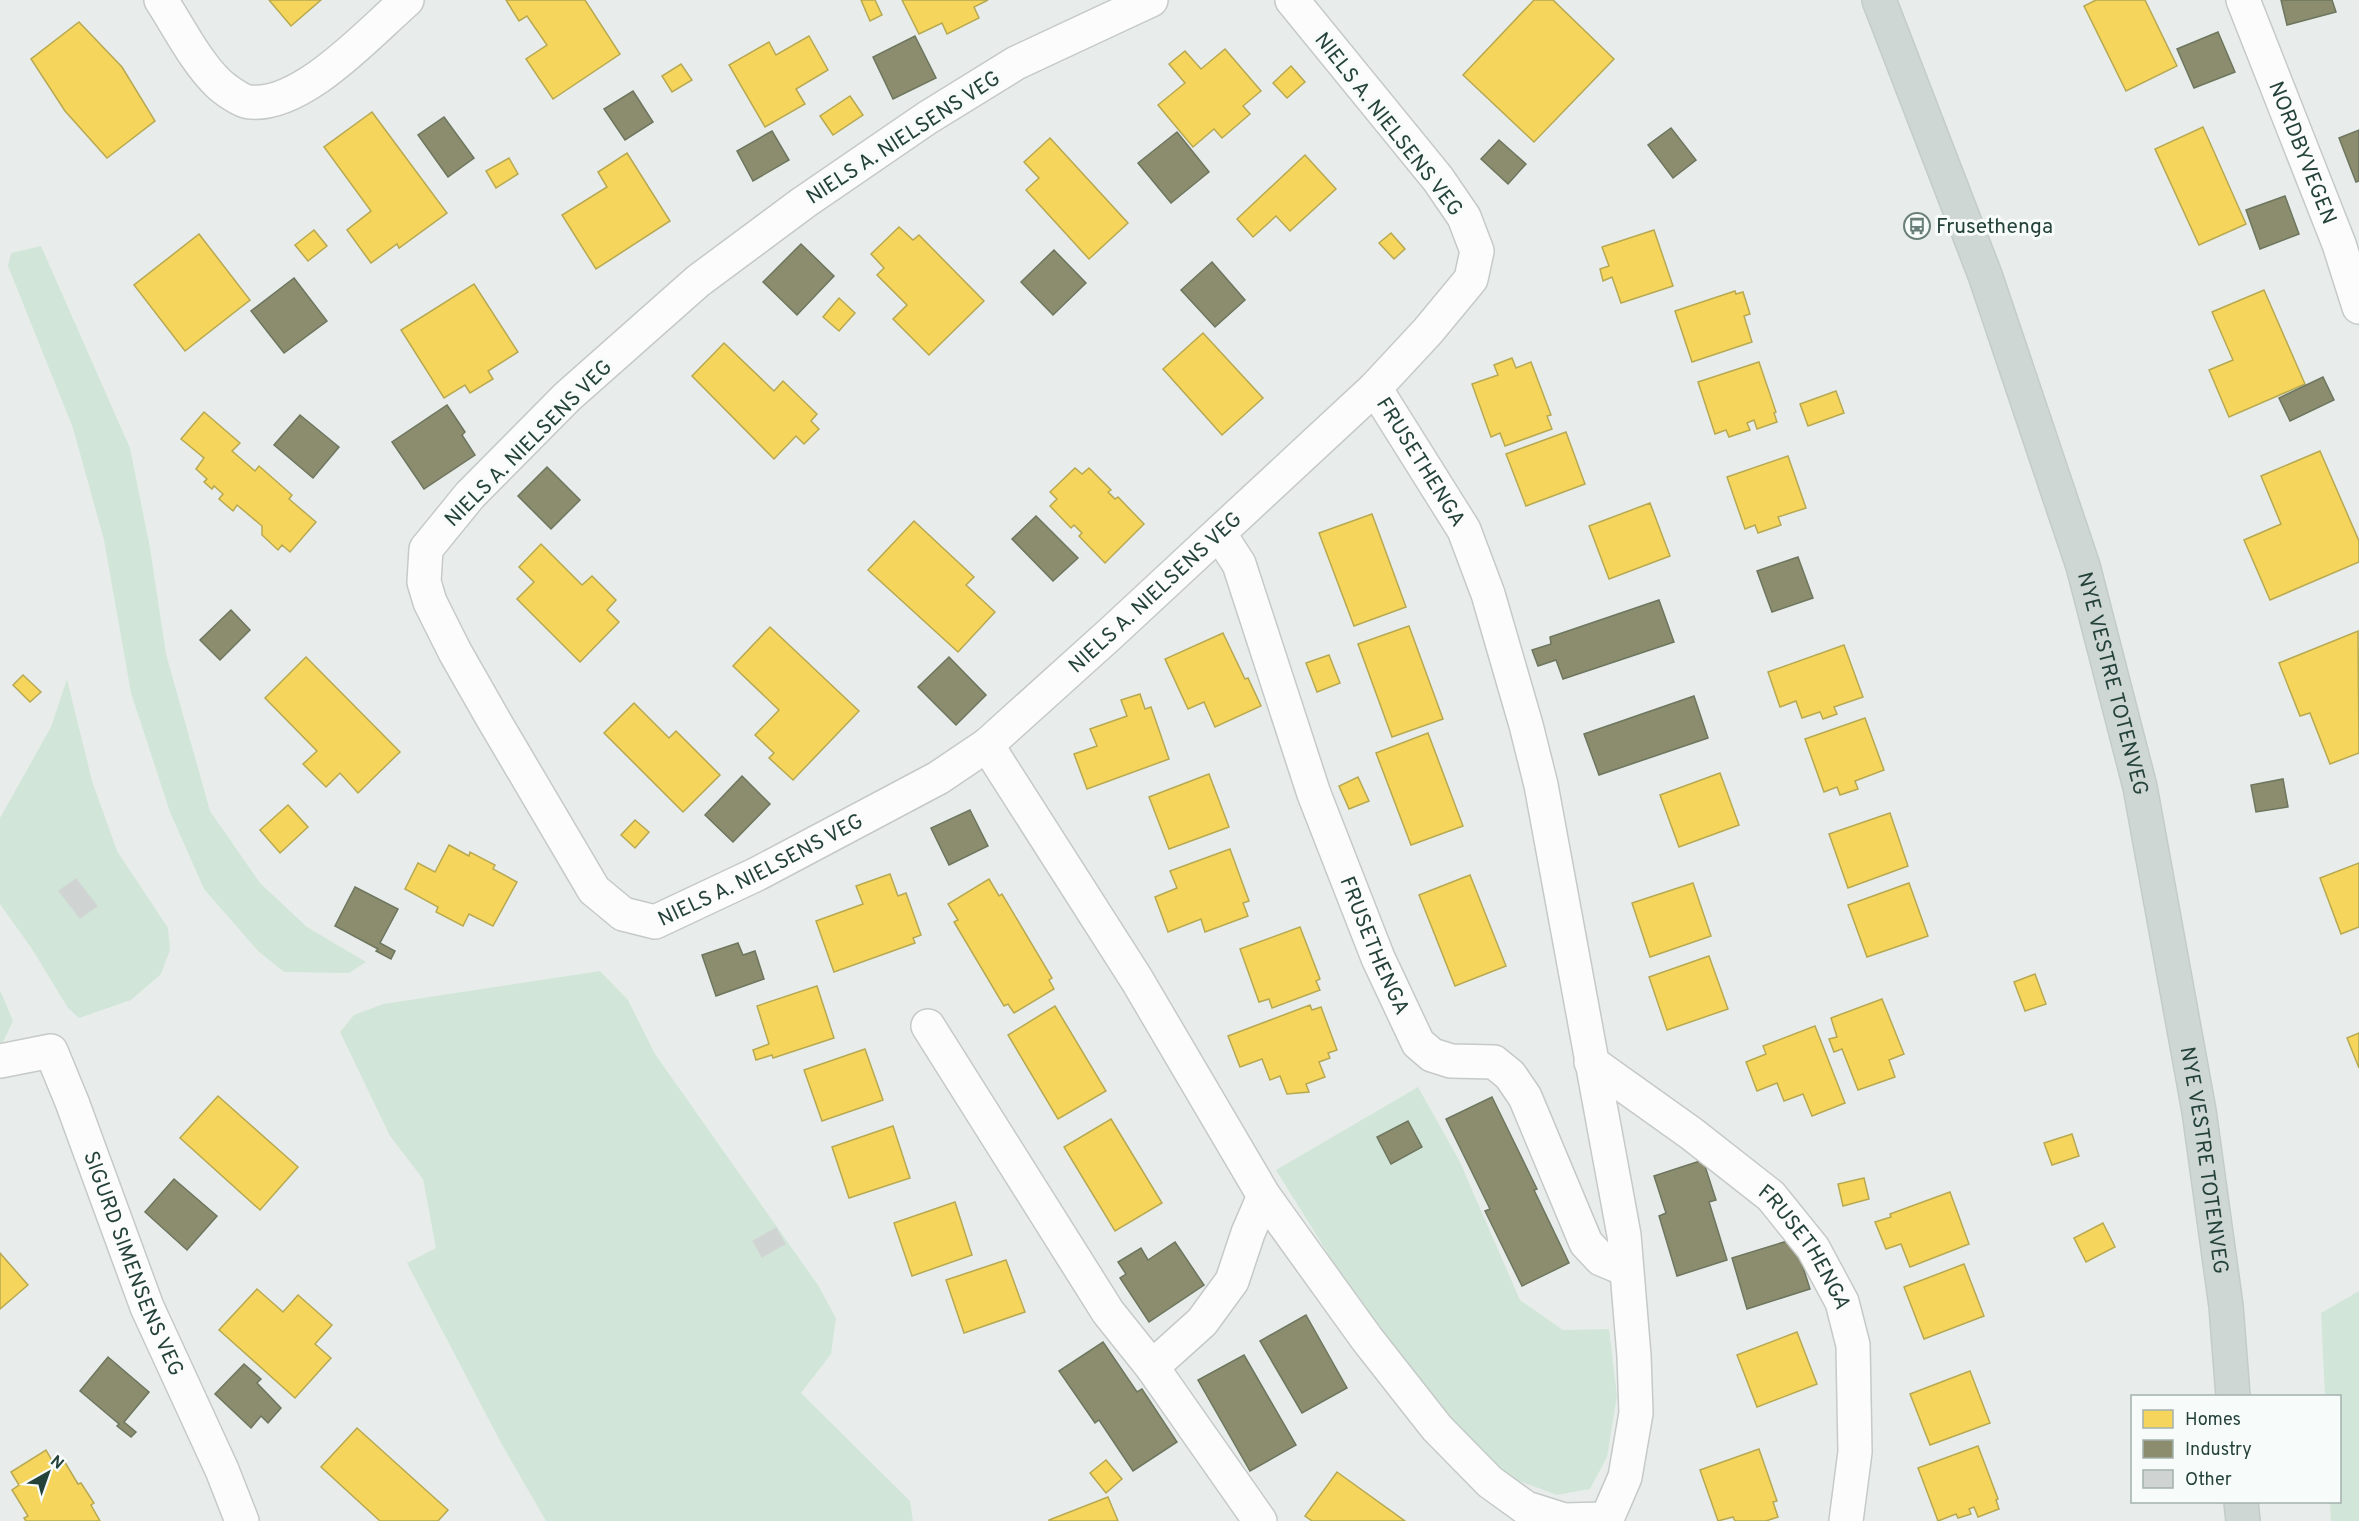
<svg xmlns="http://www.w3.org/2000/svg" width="2359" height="1521" font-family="Overpass,sans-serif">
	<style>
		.green { fill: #d1e6d8 }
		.homes { fill: #f6d55c; stroke: #b7a952; stroke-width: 1.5 }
		.industry { fill: #8c8c6e; stroke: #6d765e; stroke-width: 1.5 }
		.building { fill: #cfd4d2; stroke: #d1d6d4; stroke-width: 1.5 }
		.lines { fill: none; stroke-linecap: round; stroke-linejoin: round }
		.minor-casing { stroke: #c5cac8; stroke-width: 36 }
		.major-casing { stroke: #c3ccc9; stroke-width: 36 }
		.minor { stroke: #fcfcfc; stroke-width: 33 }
		.major { stroke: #cfd7d5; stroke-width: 33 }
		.labels { text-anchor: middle; stroke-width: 6; stroke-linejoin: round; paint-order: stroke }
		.street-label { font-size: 21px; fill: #24423a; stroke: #f7fbf9 }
		.poi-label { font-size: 21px; fill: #24423a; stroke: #f7fbf9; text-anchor: start }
	</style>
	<rect width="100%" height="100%" fill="#e8edeb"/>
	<g class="green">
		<polygon points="41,246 130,448 150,548 166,654 210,811 260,883 307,927 366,962 349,973 284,972 258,951 204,889 170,812 131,693 104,540 73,428 8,266 11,253"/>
		<polygon points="67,679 92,781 117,851 168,928 170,950 161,974 131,1000 79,1018 68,1008 32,949 0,904 0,818 51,727"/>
		<polygon points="600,971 628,1000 655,1054 818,1285 836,1318 831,1354 801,1393 910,1501 913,1521 546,1521 501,1443 407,1263 436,1248 423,1179 390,1136 340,1032 354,1015 383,1004"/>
		<polygon points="0,990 13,1021 3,1042 0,1043"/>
		<polygon points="1418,1087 1459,1160 1520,1300 1563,1330 1609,1329 1617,1396 1607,1457 1590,1489 1557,1495 1506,1476 1432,1409 1335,1265 1276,1170"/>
		<polygon points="2359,1291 2359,1521 2331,1521 2330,1502 2340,1502 2340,1396 2325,1396 2321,1313"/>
	</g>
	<g class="homes">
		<polygon points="269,0 321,0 291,26"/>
		<polygon points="506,0 585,0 620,54 553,99 526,59 547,45 527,16 519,21"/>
		<polygon points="861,0 875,0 882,15 870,21"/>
		<polygon points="902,0 988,0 974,7 979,18 947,34 942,23 919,34"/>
		<polygon points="1534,0 1553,0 1614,59 1534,142 1463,75"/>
		<polygon points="2096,0 2145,0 2177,66 2126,91 2084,6"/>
		<polygon points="79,22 122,67 155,121 107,158 65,111 31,59"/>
		<polygon points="809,36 828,70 796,89 805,104 765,127 729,65 769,42 776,55"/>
		<polygon points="1225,49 1261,91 1243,106 1250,114 1222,138 1214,129 1193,147 1158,105 1185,83 1169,64 1185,51 1201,69"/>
		<polygon points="681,64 692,80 672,92 662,76"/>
		<polygon points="1291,66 1305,82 1287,98 1273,83"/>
		<polygon points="850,96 863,115 833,135 820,116"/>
		<polygon points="372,112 447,213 399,248 397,244 371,263 347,230 371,211 324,147"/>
		<polygon points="2203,127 2246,224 2199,245 2155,149"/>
		<polygon points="1050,138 1128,223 1089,259 1026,190 1039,178 1024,162"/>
		<polygon points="627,153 670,221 596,269 562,215 607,187 598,172"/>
		<polygon points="1305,155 1336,189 1290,231 1276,216 1253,237 1237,219"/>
		<polygon points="509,158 518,174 496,188 486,171"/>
		<polygon points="899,227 913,240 919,235 984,301 929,355 893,319 907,305 877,275 884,268 871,254"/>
		<polygon points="314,230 327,246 308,261 295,245"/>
		<polygon points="1654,230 1673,286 1621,303 1612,277 1603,281 1600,269 1609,266 1602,247"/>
		<polygon points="1391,233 1405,249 1394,259 1379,243"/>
		<polygon points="199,234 250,300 185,351 134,285"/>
		<polygon points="474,284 518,352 488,371 493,379 470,393 465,385 444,398 401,330"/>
		<polygon points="2264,290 2305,384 2229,417 2209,370 2233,360 2212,312"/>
		<polygon points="1735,291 1736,294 1743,292 1750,314 1744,316 1752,342 1692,362 1675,311"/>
		<polygon points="839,298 855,313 839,331 823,317"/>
		<polygon points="1203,333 1263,398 1222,435 1163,369"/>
		<polygon points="724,343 774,391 783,381 817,414 811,421 819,429 804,444 796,436 774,459 692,376"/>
		<polygon points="1512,358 1516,368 1531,362 1551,415 1547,416 1552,429 1505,446 1500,433 1491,437 1472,384 1498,375 1494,365"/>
		<polygon points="1759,362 1776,412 1774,413 1777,422 1757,429 1754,420 1747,423 1750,430 1729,437 1726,430 1715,434 1698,382"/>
		<polygon points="1836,391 1844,413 1808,426 1800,404"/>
		<polygon points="204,412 240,443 232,451 255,471 259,466 292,495 289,499 316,522 290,552 282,545 278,550 262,535 262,526 237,505 233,511 219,499 223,494 214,486 212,489 204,482 207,479 196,469 204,458 181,439"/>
		<polygon points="1566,432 1585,484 1526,506 1506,454"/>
		<polygon points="2320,451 2359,541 2359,562 2270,600 2244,540 2281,524 2261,476"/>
		<polygon points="1788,456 1806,508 1778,517 1781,525 1758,533 1755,525 1745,529 1727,477"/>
		<polygon points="1075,468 1082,474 1089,468 1111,490 1108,492 1115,499 1118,497 1144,524 1105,563 1079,536 1082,533 1074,525 1071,528 1050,506 1057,499 1050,492"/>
		<polygon points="1650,503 1670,556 1609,579 1589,526"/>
		<polygon points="1372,514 1406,607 1354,626 1319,533"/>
		<polygon points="914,521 974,577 966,585 995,612 958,652 868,570"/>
		<polygon points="541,544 582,585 592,576 616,600 607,610 619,622 580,662 517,599 534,582 519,567"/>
		<polygon points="1409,626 1443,719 1392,737 1358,644"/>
		<polygon points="770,627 859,711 793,780 769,758 774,753 755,735 779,710 733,666"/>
		<polygon points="2358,631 2359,753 2330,764 2310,713 2300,716 2279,663"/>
		<polygon points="1223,633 1245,679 1248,678 1261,706 1215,727 1204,702 1188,709 1165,659"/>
		<polygon points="1844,645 1863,697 1834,707 1837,714 1823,719 1820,712 1802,718 1796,701 1780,707 1768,672"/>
		<polygon points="1329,655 1340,683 1317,692 1306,663"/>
		<polygon points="306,657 400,752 358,793 340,773 326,787 303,764 317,751 265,698"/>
		<polygon points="23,675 41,692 30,702 13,685"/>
		<polygon points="1140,694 1145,709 1151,707 1169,759 1087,789 1074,754 1097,746 1090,729 1127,716 1121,700"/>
		<polygon points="634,703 669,738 676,731 720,775 683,812 604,733"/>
		<polygon points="1865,718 1884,770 1855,781 1858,789 1840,795 1837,787 1824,792 1805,739"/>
		<polygon points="1428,733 1463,826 1411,845 1376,753"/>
		<polygon points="1720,773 1739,825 1679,847 1660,795"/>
		<polygon points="1209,774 1229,827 1169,849 1149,797"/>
		<polygon points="1358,777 1369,801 1349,809 1339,786"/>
		<polygon points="288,805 308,827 280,853 260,830"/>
		<polygon points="1890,813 1908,866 1848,888 1829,834"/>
		<polygon points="635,820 649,832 635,848 621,835"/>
		<polygon points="449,845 469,856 470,852 495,865 493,869 517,882 493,926 469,914 463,926 436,912 438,907 405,889 418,863 435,872"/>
		<polygon points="1230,849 1249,901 1243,903 1248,916 1205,932 1201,919 1168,932 1155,897 1177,888 1170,871"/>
		<polygon points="2359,863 2359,927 2341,934 2320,878"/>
		<polygon points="890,874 898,896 906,893 921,935 913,938 915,943 834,972 816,921 863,904 856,886"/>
		<polygon points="1470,875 1506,966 1455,986 1419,895"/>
		<polygon points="989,879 999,896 1002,894 1052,978 1049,980 1054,989 1014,1013 1008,1004 1004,1006 954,922 958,920 948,904"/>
		<polygon points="1693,883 1711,936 1650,957 1632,903"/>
		<polygon points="1909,883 1928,936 1867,957 1848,905"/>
		<polygon points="1300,927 1320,979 1316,981 1320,990 1272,1008 1269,999 1259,1002 1240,949"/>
		<polygon points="1709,956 1728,1009 1667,1030 1649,977"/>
		<polygon points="2035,974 2046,1004 2025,1011 2014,982"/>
		<polygon points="817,986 834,1038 773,1058 772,1055 756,1060 753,1050 769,1044 757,1006"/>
		<polygon points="1882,999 1904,1054 1889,1060 1895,1077 1858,1090 1842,1049 1834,1052 1829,1039 1837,1037 1831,1018"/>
		<polygon points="1310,1005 1312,1010 1321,1007 1337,1050 1328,1053 1330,1058 1319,1062 1325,1077 1306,1084 1309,1092 1287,1094 1280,1076 1270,1080 1262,1059 1240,1067 1228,1036"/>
		<polygon points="1055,1006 1106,1091 1058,1119 1008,1035"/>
		<polygon points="1815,1026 1845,1103 1812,1116 1803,1094 1784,1101 1777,1083 1757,1091 1746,1062 1766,1054 1763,1046"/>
		<polygon points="2359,1033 2359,1068 2347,1038"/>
		<polygon points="865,1049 883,1100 822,1121 804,1070"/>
		<polygon points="218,1096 298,1167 260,1210 180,1138"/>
		<polygon points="1111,1119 1162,1203 1115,1231 1064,1147"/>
		<polygon points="893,1126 910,1178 849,1198 832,1147"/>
		<polygon points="2072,1134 2079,1156 2052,1165 2044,1143"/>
		<polygon points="1864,1178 1869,1199 1843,1206 1838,1184"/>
		<polygon points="1950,1192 1969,1244 1910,1267 1901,1244 1886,1249 1875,1222 1891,1217 1890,1214"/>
		<polygon points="955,1202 972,1255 912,1276 894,1223"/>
		<polygon points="2103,1223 2115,1247 2086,1262 2074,1238"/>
		<polygon points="0,1253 28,1285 0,1309"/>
		<polygon points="1006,1260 1025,1312 964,1333 946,1280"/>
		<polygon points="1964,1264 1984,1316 1924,1339 1904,1287"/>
		<polygon points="257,1289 283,1312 298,1295 332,1325 315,1344 331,1358 295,1398 219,1330"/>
		<polygon points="1797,1332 1817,1384 1757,1407 1737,1355"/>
		<polygon points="1970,1371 1990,1423 1930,1445 1910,1394"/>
		<polygon points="357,1428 448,1510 438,1521 380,1521 321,1467"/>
		<polygon points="1978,1446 1998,1499 1996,1500 1999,1509 1978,1517 1974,1507 1969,1509 1971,1514 1958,1518 1956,1514 1938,1521 1918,1468"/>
		<polygon points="1759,1449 1777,1501 1773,1502 1778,1517 1766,1521 1735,1521 1733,1517 1718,1521 1700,1470"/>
		<polygon points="46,1450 54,1464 63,1459 78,1484 81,1483 94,1503 91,1505 100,1521 26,1521 24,1518 28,1516 12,1490 19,1485 11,1472"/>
		<polygon points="1106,1460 1122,1479 1106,1493 1090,1473"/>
		<polygon points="1337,1472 1405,1521 1312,1521 1305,1516"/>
		<polygon points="1108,1497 1118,1521 1049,1521 1049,1520"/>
	</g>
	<g class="industry">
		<polygon points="2281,0 2332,0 2336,12 2287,25"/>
		<polygon points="2218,32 2235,72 2194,88 2177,49"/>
		<polygon points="915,36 936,78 893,99 873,57"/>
		<polygon points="633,91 653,122 625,140 604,109"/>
		<polygon points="444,117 474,158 448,177 418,135"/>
		<polygon points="1671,128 1696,160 1673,178 1648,145"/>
		<polygon points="2359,130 2359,181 2356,182 2339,138"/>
		<polygon points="772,131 789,160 753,181 737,151"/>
		<polygon points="1177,132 1209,172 1171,203 1138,163"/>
		<polygon points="1499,140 1526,164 1508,184 1481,159"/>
		<polygon points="2285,196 2299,234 2260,249 2246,210"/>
		<polygon points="801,244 834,276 797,315 763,282"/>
		<polygon points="1054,250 1086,283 1053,315 1021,282"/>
		<polygon points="1212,262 1245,300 1215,327 1181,290"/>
		<polygon points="294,278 327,321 284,353 251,311"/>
		<polygon points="2323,377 2334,400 2290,421 2279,398"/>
		<polygon points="447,405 465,432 462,435 475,455 424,489 392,442"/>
		<polygon points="300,415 339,447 313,478 274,445"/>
		<polygon points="547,467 580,500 551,529 518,496"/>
		<polygon points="1036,516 1078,558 1053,581 1012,539"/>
		<polygon points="1798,557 1813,598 1772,612 1757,571"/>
		<polygon points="1659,600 1674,642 1563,679 1556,660 1538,666 1532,650 1551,644 1550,637"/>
		<polygon points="231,610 250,630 220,660 200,640"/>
		<polygon points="949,657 986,695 956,725 918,687"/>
		<polygon points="1694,696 1708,738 1599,775 1584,734"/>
		<polygon points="742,776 770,804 733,842 705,815"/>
		<polygon points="2283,779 2288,807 2256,812 2251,785"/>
		<polygon points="970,810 988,846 949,865 931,828"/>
		<polygon points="355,887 398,909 380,943 395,951 391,959 376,951 378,949 335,926"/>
		<polygon points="738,943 743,955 755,951 764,979 716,996 702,955"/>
		<polygon points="1492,1097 1537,1189 1534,1190 1569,1263 1522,1286 1485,1211 1490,1209 1446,1119"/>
		<polygon points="1408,1121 1422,1147 1391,1164 1377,1137"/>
		<polygon points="1703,1160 1716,1200 1709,1202 1727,1260 1677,1276 1659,1216 1666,1213 1654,1176"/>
		<polygon points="174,1179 217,1216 187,1250 145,1212"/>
		<polygon points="1794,1239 1810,1289 1747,1309 1732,1258"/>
		<polygon points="1175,1242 1204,1285 1149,1322 1120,1278 1126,1274 1118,1262 1141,1248 1148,1260"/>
		<polygon points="1306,1315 1347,1388 1302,1413 1260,1341"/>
		<polygon points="1103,1342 1137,1392 1142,1389 1177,1442 1133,1471 1099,1420 1095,1423 1059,1371"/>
		<polygon points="1244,1355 1296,1445 1250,1471 1198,1380"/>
		<polygon points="108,1357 149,1392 124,1422 136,1432 131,1437 117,1426 119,1424 80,1391"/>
		<polygon points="244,1364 261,1379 257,1383 281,1408 268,1423 261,1416 251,1428 215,1394"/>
	</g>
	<g class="building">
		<polygon points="76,879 97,906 80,918 59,891"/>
		<polygon points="776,1228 785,1244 762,1257 753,1241"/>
	</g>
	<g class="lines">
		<defs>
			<g id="minor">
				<path d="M161,0C178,26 196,62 218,83C224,89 241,101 249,102C302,108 369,33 407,0"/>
				<path id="s1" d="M1151,0L1016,63L927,118L803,203L698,281L567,397L470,495L426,549L424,582L430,602L455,652L492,717L594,890L623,914L655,922L757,874L938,778L987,745L1109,635L1375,388L1428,331L1471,279L1477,251L1464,217L1438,179L1292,0"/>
				<path id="s2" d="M2243,0L2339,244L2359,307"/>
				<path id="s3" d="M1375,388L1464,530L1488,594L1526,725L1541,785L1624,1235L1634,1356L1636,1413L1625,1477L1606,1521"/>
				<path id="s4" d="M1219,533L1239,564L1314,794L1378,958L1418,1043L1432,1055L1451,1061L1494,1062L1510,1075L1525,1097L1586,1243L1601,1259L1625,1269"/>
				<polyline points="987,745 1137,980 1264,1196 1367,1339 1437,1428 1490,1482 1526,1508 1564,1520 1605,1519"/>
				<polyline points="928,1026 1108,1312 1152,1367 1202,1322 1232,1281 1248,1233 1264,1196"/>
				<path id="s5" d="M0,1061L51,1051L72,1102L147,1307L222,1470L242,1521"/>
				<path id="s6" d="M1591,1062L1692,1134L1771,1196L1813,1248L1842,1302L1853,1345L1855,1452L1846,1521"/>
				<polyline points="1152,1367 1260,1521"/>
			</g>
			<g id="major">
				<path id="s7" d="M1879,0L1985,275L2083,566L2140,787L2199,1111L2226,1306L2233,1396"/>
				<polyline points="2241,1502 2243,1521"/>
			</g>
		</defs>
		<use href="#minor" class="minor-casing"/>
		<use href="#major" class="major-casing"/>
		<use href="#minor" class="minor"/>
		<use href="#major" class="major"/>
	</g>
	<defs>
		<symbol id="bus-ring" viewBox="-11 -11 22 22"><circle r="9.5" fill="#f7fbf9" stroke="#697e78" stroke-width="1.5"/><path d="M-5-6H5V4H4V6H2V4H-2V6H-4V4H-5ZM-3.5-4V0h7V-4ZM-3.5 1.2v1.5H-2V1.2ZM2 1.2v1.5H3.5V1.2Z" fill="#697e78"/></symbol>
	</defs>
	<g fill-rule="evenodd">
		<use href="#bus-ring" x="1902" y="211" width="30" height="30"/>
	</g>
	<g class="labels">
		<g class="street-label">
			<text transform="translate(1389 124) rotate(52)" y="7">NIELS A. NIELSENS VEG</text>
			<text transform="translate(903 137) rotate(-33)" y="7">NIELS A. NIELSENS VEG</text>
			<text dy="7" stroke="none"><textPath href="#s2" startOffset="164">NORDBYVEGEN</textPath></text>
			<text transform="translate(528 443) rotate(-45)" y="7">NIELS A. NIELSENS VEG</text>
			<text dy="7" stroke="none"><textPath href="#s3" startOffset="87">FRUSETHENGA</textPath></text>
			<text dy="7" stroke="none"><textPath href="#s1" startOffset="1977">NIELS A. NIELSENS VEG</textPath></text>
			<text dy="7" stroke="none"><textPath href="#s7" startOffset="723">NYE VESTRE TOTENVEG</textPath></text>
			<text dy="7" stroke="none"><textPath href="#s1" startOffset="1491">NIELS A. NIELSENS VEG</textPath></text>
			<text dy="7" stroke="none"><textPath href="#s4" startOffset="442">FRUSETHENGA</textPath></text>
			<text dy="7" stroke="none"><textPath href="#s7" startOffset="1209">NYE VESTRE TOTENVEG</textPath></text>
			<text dy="7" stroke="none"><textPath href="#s6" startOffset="286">FRUSETHENGA</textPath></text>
			<text dy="7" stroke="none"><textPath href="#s5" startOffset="280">SIGURD SIMENSENS VEG</textPath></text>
		</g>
		<g class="poi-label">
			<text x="1936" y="233">Frusethenga</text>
		</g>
	</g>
	<rect x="2131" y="1395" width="210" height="108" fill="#f7fbf9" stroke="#a3b1ad" stroke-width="1.5"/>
	<rect x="2143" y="1410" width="30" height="18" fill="#f6d55c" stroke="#a3b1ad" stroke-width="1.5"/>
	<text x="2185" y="1425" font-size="18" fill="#24423a">Homes</text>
	<rect x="2143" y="1440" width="30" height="18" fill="#8c8c6e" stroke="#a3b1ad" stroke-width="1.5"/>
	<text x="2185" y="1455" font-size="18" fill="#24423a">Industry</text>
	<rect x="2143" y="1470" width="30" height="18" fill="#cfd4d2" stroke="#a3b1ad" stroke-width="1.5"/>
	<text x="2185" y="1485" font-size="18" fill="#24423a">Other</text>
	<g transform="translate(48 1473) rotate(40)" stroke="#f7fbf9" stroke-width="4.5" paint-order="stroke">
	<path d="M0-4.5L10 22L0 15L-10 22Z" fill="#24423a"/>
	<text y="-9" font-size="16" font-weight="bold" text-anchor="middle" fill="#24423a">N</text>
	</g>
</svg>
